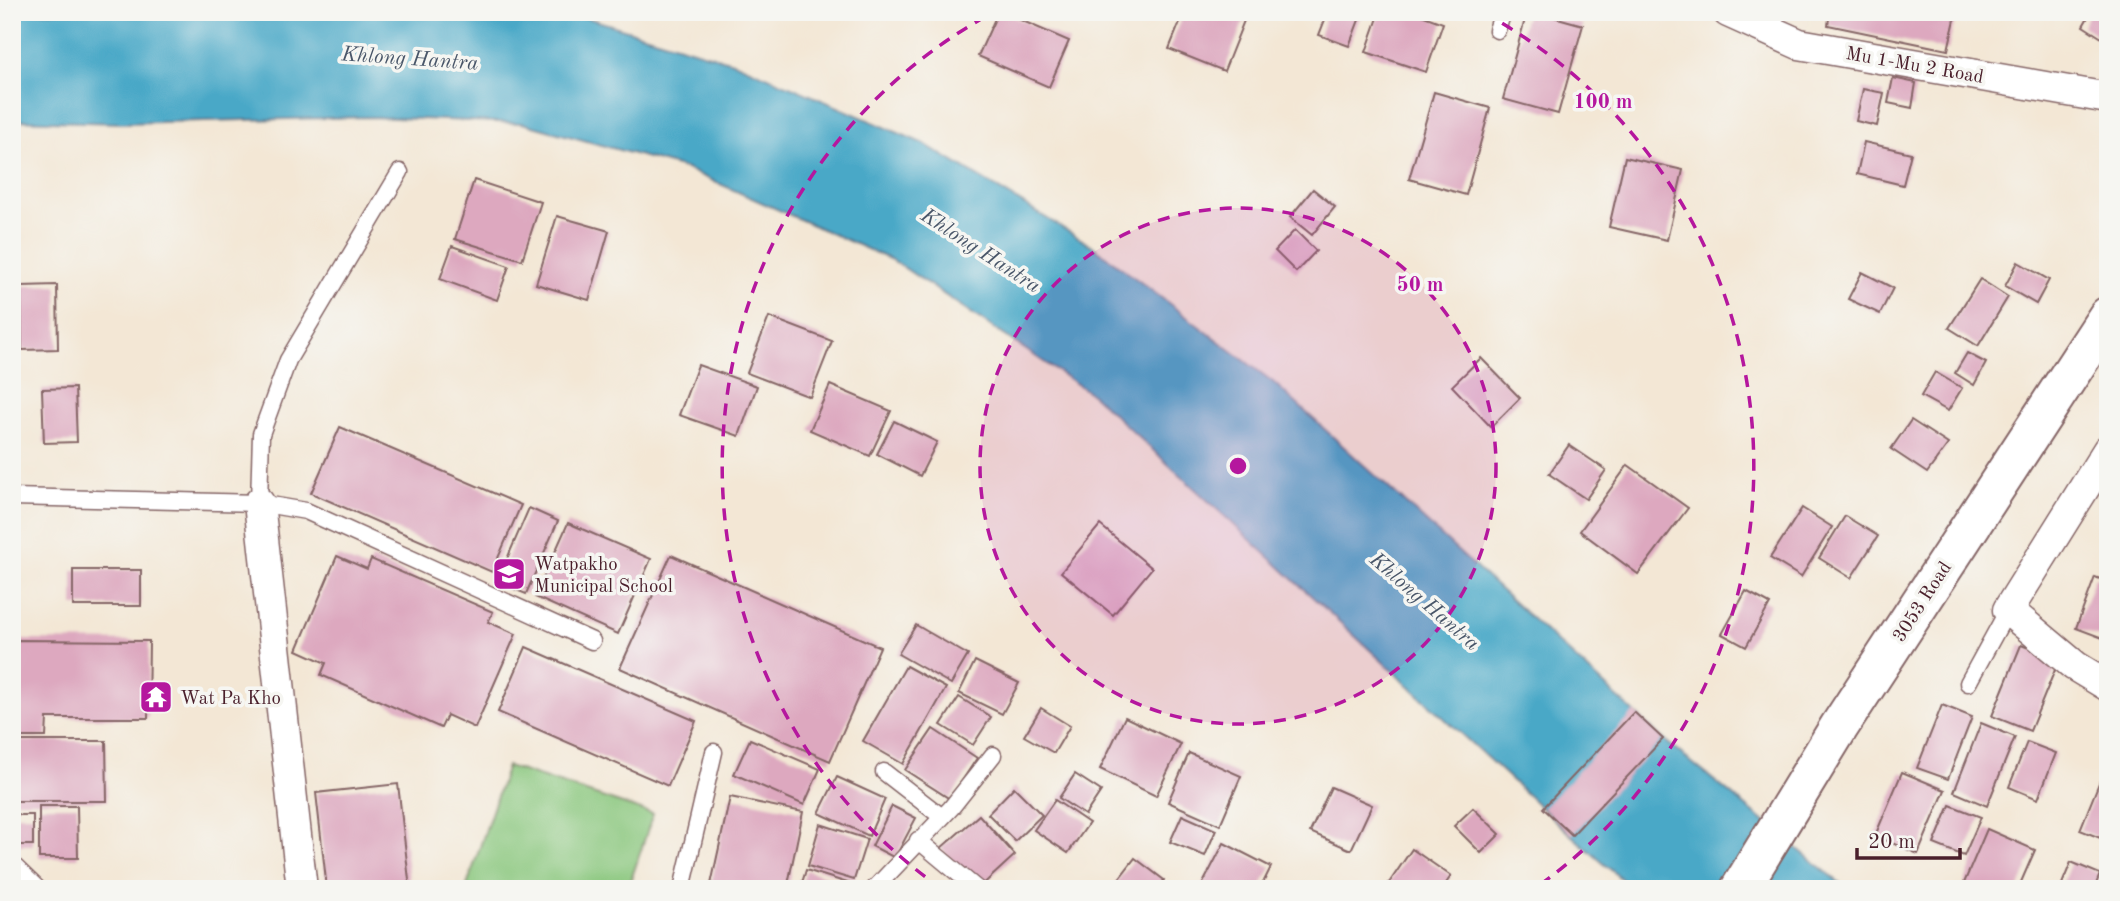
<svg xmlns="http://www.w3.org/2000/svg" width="2120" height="901" font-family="'Old Standard TT',serif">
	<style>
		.green { fill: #88c67c; stroke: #697254; stroke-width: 2 }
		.water { fill: #48a8c7; stroke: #496479; stroke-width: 2 }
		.building { fill: #dda8bf }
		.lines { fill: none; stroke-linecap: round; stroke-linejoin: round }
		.lane-casing { stroke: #856566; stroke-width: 19 }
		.street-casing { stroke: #856566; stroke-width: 33 }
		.secondary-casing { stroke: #856566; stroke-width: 42 }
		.lane { stroke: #fff; stroke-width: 16 }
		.street { stroke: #fff; stroke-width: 30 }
		.secondary { stroke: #fff; stroke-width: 38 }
		.ring { fill: none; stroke: #b5179e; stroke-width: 3.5; stroke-dasharray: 12 9 }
		.labels { text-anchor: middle; stroke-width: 7; stroke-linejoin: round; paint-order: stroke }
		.street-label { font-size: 19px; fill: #4a1f2b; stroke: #f6f6f2 }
		.poi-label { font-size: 19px; fill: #4a1f2b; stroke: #f6f6f2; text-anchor: start }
		.water-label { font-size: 21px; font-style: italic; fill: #495669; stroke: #f6f6f2 }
		.centre { fill: #b5179e; stroke: #f6f6f2; stroke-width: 3.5 }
		.ring-label { font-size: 21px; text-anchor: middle; font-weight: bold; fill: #b5179e; stroke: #f6f6f2; stroke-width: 7; stroke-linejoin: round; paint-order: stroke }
	</style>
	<rect width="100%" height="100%" fill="#f6f6f2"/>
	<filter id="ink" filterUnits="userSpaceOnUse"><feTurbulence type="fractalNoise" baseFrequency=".0143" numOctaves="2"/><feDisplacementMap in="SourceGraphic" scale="14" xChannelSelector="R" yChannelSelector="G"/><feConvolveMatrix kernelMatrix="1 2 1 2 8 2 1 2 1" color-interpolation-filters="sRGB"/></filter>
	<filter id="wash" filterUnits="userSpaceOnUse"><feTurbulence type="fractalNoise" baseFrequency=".00686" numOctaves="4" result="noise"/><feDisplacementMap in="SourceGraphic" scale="28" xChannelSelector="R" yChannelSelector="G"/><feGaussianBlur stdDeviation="1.57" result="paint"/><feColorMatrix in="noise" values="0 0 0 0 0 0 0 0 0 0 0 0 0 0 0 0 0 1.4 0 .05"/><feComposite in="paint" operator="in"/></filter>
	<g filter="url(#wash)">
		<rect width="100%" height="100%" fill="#f3e7d5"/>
		<polygon class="green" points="507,766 653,814 628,889 466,889"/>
		<polygon class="water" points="12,12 568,12 736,63 924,144 1094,247 1273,382 1663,739 1847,889 1633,889 1571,835 1093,395 894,261 684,168 522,123 370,117 122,123 12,120"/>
		<g id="blocks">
			<g class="building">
				<polygon points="998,12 1002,12 1069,41 1049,87 978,56"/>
				<polygon points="1184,12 1230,12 1245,18 1224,71 1169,49"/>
				<polygon points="1328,12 1362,12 1349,46 1319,35"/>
				<polygon points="1380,12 1413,12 1443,23 1426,72 1366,52"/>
				<polygon points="1527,12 1536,12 1583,25 1558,114 1503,99"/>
				<polygon points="1830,12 1943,12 1956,15 1948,50 1828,25"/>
				<polygon points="2091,12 2108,12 2108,42 2083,26"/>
				<polygon points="1893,78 1916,83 1912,108 1888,103"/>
				<polygon points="1863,89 1884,93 1877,126 1856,121"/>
				<polygon points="1434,92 1490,108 1466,195 1409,179"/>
				<polygon points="1864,142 1911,153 1903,185 1857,174"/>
				<polygon points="1625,157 1683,170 1667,240 1609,227"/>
				<polygon points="474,180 541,202 522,260 455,239"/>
				<polygon points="1313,189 1335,207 1312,235 1290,217"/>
				<polygon points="557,216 609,231 589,300 536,284"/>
				<polygon points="1295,230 1316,251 1296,272 1275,251"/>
				<polygon points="452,246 509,266 497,300 440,279"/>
				<polygon points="2018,262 2049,280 2036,304 2005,286"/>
				<polygon points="1862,272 1893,288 1880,314 1848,299"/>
				<polygon points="1980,279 2008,297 1978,346 1949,328"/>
				<polygon points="57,285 58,349 22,350 21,286"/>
				<polygon points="769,317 832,341 810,397 747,373"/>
				<polygon points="15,348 17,445 12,445 12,349"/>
				<polygon points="1967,353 1986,363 1974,385 1955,373"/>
				<polygon points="1481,358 1520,398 1491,427 1452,386"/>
				<polygon points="698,365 757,386 739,436 679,415"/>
				<polygon points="1935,372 1962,388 1948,411 1921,396"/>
				<polygon points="830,385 891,411 870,456 810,430"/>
				<polygon points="75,388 77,442 44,443 42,389"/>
				<polygon points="1911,420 1948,444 1927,473 1891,449"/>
				<polygon points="894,421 937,442 920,476 877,454"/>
				<polygon points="340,427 521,505 492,572 311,493"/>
				<polygon points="1569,445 1606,470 1586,499 1549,474"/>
				<polygon points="1628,465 1688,508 1638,574 1580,531"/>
				<polygon points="529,508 558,521 526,594 497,582"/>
				<polygon points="1802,508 1832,527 1801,577 1770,558"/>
				<polygon points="1845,516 1878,536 1851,578 1819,558"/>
				<polygon points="568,523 651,559 618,634 535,597"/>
				<polygon points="1100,525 1152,568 1113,615 1061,572"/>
				<polygon points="671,555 880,647 830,761 620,668"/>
				<polygon points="337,556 367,569 371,559 493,612 488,622 516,634 475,728 447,715 441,728 321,675 326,663 297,650"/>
				<rect x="73" y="570" width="68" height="36"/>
				<polygon points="2095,577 2108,582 2108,640 2076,628"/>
				<polygon points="1746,591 1770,604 1746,647 1722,634"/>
				<polygon points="916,625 968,655 951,684 898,654"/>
				<polygon points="13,640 149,641 148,718 47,718 46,737 12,737"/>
				<polygon points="2021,645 2059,660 2030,731 1992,716"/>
				<polygon points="526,647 696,721 668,786 498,712"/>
				<polygon points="975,661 1019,683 1002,714 959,693"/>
				<polygon points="906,666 946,688 903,764 863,741"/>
				<polygon points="959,697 991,717 973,745 941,725"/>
				<polygon points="1942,705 1972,717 1948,779 1917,768"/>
				<polygon points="1041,708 1070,726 1054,753 1024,736"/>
				<polygon points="1634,712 1663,739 1572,835 1543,808"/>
				<polygon points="1125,717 1181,744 1156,796 1100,769"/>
				<polygon points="1981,723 2015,737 1987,806 1954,792"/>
				<polygon points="933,729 977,758 950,799 905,770"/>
				<polygon points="750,739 820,769 804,805 734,774"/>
				<polygon points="13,741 106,741 107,801 13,801"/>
				<polygon points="2027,742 2056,753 2038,799 2009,787"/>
				<polygon points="1189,753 1241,776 1220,825 1168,802"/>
				<polygon points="1902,772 1945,790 1918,854 1875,836"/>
				<polygon points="2103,773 2108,775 2108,841 2080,830"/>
				<polygon points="1075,774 1101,791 1085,815 1059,798"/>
				<polygon points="837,777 885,799 869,836 819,813"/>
				<polygon points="398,784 410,889 327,889 316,793"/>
				<polygon points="1014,787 1042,815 1015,841 988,814"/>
				<polygon points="1331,787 1372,805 1351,850 1310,832"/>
				<polygon points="730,797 803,812 787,889 710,889"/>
				<polygon points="1055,800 1089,823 1068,853 1034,830"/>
				<polygon points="1950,805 1981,817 1964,856 1934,844"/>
				<polygon points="39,806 77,806 78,858 39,858"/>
				<polygon points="892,806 916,818 895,858 872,846"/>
				<polygon points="1473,808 1500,834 1481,853 1454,826"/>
				<rect x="12" y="815" width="21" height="30"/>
				<polygon points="979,815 1015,855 978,889 941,848"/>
				<polygon points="1182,815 1216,830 1205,856 1170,842"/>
				<polygon points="820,824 867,839 854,880 808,866"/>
				<polygon points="1987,829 2035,850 2018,889 1977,889 1964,883"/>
				<polygon points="1224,843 1271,867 1260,889 1200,889"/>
				<polygon points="1412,849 1451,876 1442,889 1385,889"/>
				<polygon points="1135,858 1164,880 1158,889 1111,889"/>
				<polygon points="2071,862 2100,874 2094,889 2060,889"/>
				<polygon points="806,870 854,885 853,889 800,889"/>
			</g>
		</g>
	</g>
	<g filter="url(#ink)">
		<use href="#blocks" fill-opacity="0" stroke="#856566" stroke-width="2"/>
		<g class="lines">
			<defs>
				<g id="lane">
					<polyline points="1497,30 1503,12"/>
					<polyline points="12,497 259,503 306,511 592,641"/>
					<polyline points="259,503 261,434 288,360 400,172"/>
					<polyline points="1968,683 2008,610"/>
					<polyline points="884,772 942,817"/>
					<polyline points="918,840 977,889"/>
					<polyline points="12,864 38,889"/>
					<polyline points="682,889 714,752"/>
					<polyline points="874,889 951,808 993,755"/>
				</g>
				<g id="street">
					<polyline points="1728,12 1799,44 2108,98"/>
					<polyline points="2108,450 2008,610 2075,666 2108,686"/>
					<polyline points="259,503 302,889"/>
				</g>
				<polyline id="secondary" points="1740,889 1839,727 2108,316"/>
			</defs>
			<use href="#lane" class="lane-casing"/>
			<use href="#street" class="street-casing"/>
			<use href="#secondary" class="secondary-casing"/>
			<use href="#lane" class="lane"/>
			<use href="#street" class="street"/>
			<use href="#secondary" class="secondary"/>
		</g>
	</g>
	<circle cx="1238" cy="466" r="258" fill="#b5179e" fill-opacity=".12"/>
	<g class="ring">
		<circle cx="1238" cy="466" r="258"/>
		<path d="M942 889A516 516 0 0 1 992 13M1484 13A516 516 0 0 1 1534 889"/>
	</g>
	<defs>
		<symbol id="school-square" viewBox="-11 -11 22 22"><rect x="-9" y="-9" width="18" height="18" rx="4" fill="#b5179e" stroke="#f6f6f2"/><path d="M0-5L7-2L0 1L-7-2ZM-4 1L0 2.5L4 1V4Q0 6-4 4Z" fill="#fff"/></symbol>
		<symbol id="temple-square" viewBox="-11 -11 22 22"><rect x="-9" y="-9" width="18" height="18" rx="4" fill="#b5179e" stroke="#f6f6f2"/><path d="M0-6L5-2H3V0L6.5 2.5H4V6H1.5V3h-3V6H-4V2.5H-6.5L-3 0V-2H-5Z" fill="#fff"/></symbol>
	</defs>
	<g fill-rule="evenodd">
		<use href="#school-square" x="490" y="555" width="38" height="38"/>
		<use href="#temple-square" x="137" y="678" width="38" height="38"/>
	</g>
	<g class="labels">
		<g class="street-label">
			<text transform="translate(1915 64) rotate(10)" y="7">Mu 1-Mu 2 Road</text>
			<text transform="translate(1921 601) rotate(-57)" y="7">3053 Road</text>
		</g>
		<g class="poi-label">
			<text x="534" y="570">Watpakho<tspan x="534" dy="22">Municipal School</tspan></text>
			<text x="180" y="704">Wat Pa Kho</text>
		</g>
		<g class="water-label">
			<text transform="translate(410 58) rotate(4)" y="7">Khlong Hantra</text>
			<text transform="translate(981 250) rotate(33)" y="7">Khlong Hantra</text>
			<text transform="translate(1425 601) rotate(41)" y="7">Khlong Hantra</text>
		</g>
	</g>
	<circle cx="1238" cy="466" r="10" class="centre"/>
	<g class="ring-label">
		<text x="1603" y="108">100 m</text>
		<text x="1420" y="291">50 m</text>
	</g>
	<rect width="2120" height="901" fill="none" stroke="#f6f6f2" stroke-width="42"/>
	<path d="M1857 848v10h103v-10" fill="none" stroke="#4a1f2b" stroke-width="3.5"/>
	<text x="1868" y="848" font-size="21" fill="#4a1f2b" stroke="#f6f6f2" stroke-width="5" paint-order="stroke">20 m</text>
</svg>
